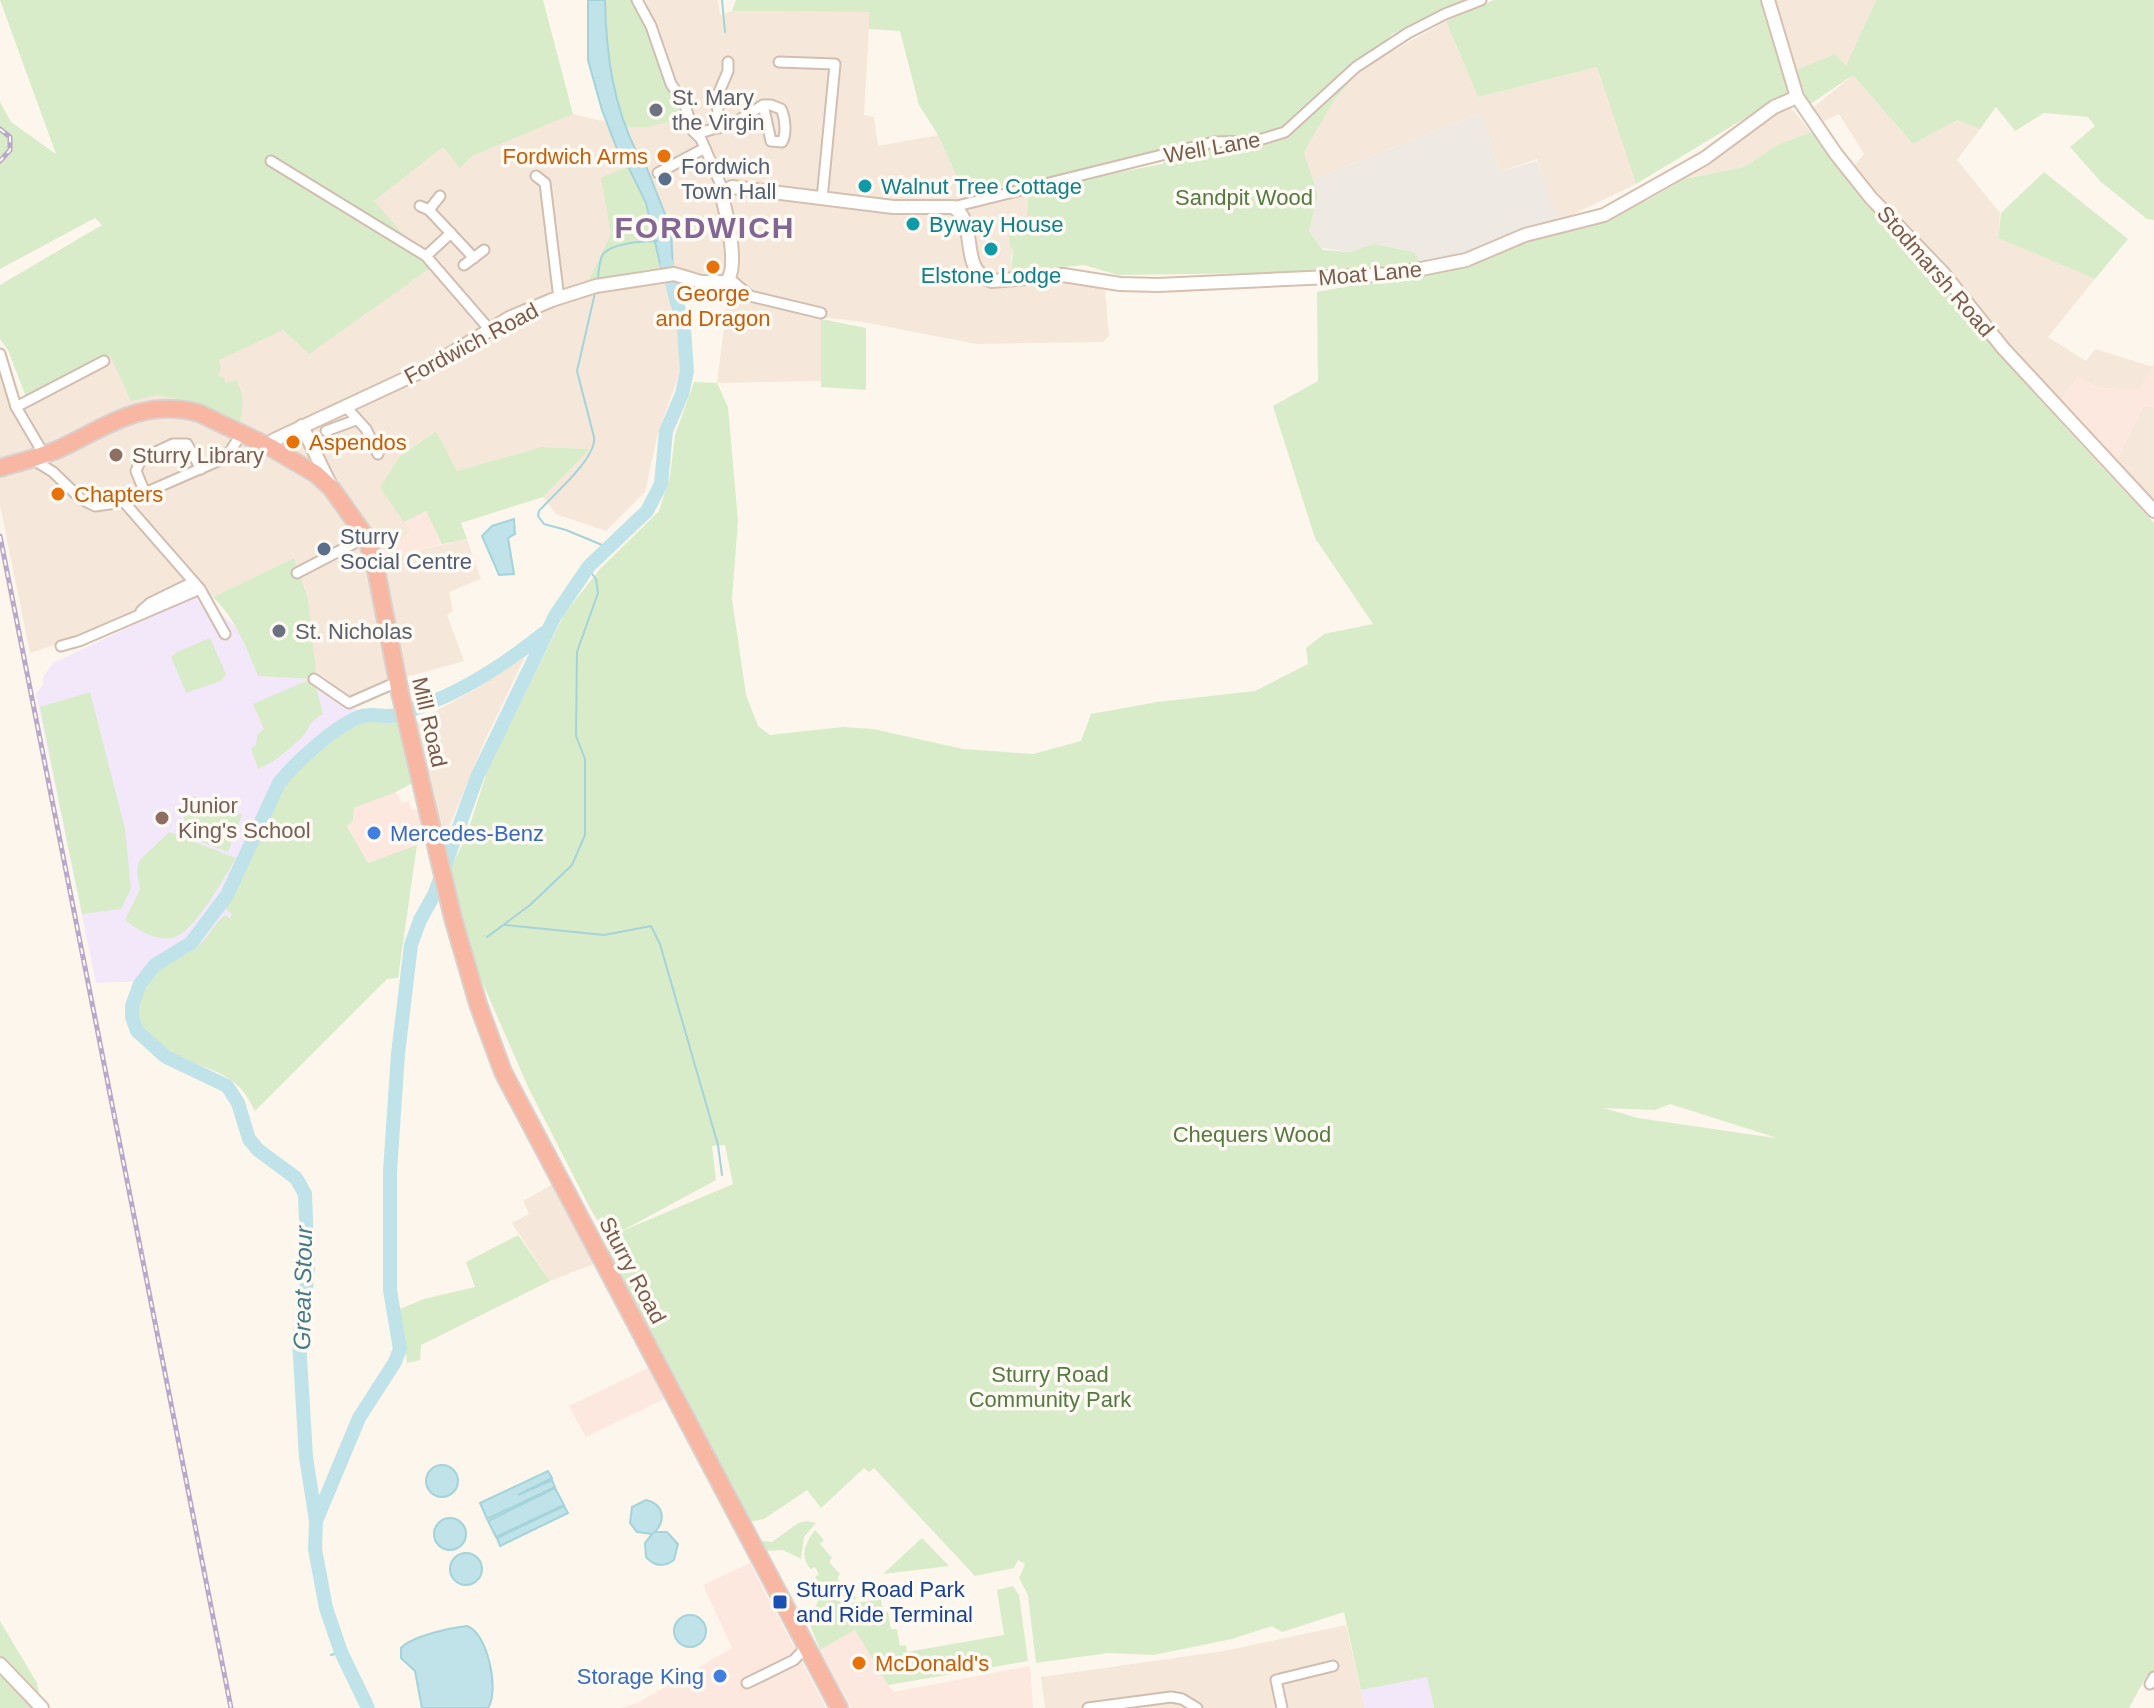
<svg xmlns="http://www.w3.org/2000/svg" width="2154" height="1708" font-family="Helvetica,sans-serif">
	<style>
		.residential { fill: #f5e8da }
		.commercial { fill: #fde8e0 }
		.industrial { fill: #efe9e4 }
		.education { fill: #f3e8fa }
		.green { fill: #d8ecc9; fill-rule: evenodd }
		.water { fill: #bfe3e8; stroke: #a5d3da; stroke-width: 2 }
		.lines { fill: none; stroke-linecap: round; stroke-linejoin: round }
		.stream { stroke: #a5d3da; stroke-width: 2 }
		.river { stroke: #bfe3e8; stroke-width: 14 }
		.street-casing { stroke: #d1beb0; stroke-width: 13 }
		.secondary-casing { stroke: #d6c0b0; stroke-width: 16 }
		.highway-casing { stroke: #dad1cd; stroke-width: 20 }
		.street { stroke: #fff; stroke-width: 9 }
		.secondary { stroke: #fff; stroke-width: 12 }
		.highway { stroke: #f7b7a3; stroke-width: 16 }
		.rail-casing { stroke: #b9a8c9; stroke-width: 5 }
		.rail { stroke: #fffaf3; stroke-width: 2; stroke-dasharray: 6; stroke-linecap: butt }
		.worship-dot { fill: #6b7280; stroke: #fffaf3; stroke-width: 3 }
		.food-dot { fill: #e8710a; stroke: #fffaf3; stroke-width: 3 }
		.service-dot { fill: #5c6f8a; stroke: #fffaf3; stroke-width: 3 }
		.culture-dot { fill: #0f9aa8; stroke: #fffaf3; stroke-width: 3 }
		.education-dot { fill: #8d6e63; stroke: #fffaf3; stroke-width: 3 }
		.shop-dot { fill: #3f7fe0; stroke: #fffaf3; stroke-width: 3 }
		.transit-dot { fill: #1a4fb4; stroke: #fffaf3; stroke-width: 3 }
		.labels { text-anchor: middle; stroke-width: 7; stroke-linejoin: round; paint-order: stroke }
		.worship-label { font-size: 22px; fill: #5b616d; stroke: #fffaf3; text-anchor: start }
		.street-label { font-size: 22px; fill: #7a5c4d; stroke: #fffaf3 }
		.food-label { font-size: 22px; fill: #c56008; stroke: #fffaf3; text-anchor: start }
		.service-label { font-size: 22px; fill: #4e5e75; stroke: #fffaf3; text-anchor: start }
		.culture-label { font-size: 22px; fill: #0d838f; stroke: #fffaf3; text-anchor: start }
		.park-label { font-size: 22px; fill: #537a41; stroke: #fffaf3 }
		.education-label { font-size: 22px; fill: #785e54; stroke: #fffaf3; text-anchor: start }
		.shop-label { font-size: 22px; fill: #366cbe; stroke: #fffaf3; text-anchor: start }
		.transit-label { font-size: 22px; fill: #164399; stroke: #fffaf3; text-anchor: start }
		.water-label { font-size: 24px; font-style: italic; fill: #437c86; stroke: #fffaf3 }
		.district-label { font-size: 30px; font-weight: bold; letter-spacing: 2px; fill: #846695; stroke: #fffaf3 }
	</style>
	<rect width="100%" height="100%" fill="#fdf6ec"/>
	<g class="residential">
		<polygon points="646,0 718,0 720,15 732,11 870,12 864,115 874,117 878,146 938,135 967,200 1028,186 1027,218 1008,219 1013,249 1011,256 1012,281 1085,280 1105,290 1109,336 1103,342 976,344 863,322 821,317 821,381 717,383 728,295 667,285 678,324 682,366 658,433 645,492 606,531 556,514 543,497 589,449 541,447 457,471 435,431 400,456 411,531 384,558 467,539 481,579 449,592 453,611 447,615 464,661 388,682 350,697 316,672 308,598 294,558 213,597 184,586 132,619 30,653 0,505 0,367 3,365 21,403 110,354 283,330 309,353 432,267 373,201 443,147 472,156 573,114 627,127 647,127 667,67"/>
		<polygon points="1773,0 1876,0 1846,67 1835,54 1796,70"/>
		<polygon points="1446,21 1478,97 1597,67 1636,184 1557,222 1537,159 1499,172 1482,113 1313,179 1304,152 1335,99 1361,69"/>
		<polygon points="1853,75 1913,144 1957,120 1980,129 1957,160 2000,213 1998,238 2095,279 2048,337 2086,361 2095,349 2153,367 2139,390 2098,388 2078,377 2059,402 1853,167 1864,154 1839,114 1820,123 1811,109"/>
		<polygon points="1782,106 1790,107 1811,132 1777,145 1744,167 1684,179"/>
		<polygon points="2144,405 2154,408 2154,501 2116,462"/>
		<polygon points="525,657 485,740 447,832 441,833 416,722 476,689"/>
		<polygon points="555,1183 599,1262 550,1281 512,1223 529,1214 523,1201"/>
		<polygon points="1346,1625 1365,1708 1045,1708 1041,1677 1224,1651"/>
	</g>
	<g class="commercial">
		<polygon points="2154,364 2154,408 2144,405 2117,460 2059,402 2078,377 2098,388 2139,390"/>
		<polygon points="426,511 442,544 383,558 379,551 407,536 411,531 404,522"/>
		<polygon points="396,792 402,803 409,801 411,809 423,810 417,845 368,863 347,825 353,821 354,808"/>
		<polygon points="648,1368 666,1398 586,1437 569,1406"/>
		<polygon points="750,1563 826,1708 621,1708 637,1703 732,1648 703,1585"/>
		<polygon points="855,1630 893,1692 1030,1666 1033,1708 851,1708 820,1650"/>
	</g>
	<polygon class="industrial" points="1482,113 1499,172 1537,161 1559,221 1468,252 1423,265 1414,252 1373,244 1351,252 1322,248 1309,231 1318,195 1313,179"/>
	<g class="education">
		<polygon points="197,595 239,629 258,676 314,679 316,686 358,710 291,762 278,779 225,909 233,913 255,1111 244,1090 222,1074 168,1053 141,1028 135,1007 144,981 96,983 36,694 43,685 43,677 53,663"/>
		<polygon points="1427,1676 1434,1708 1365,1708 1361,1690"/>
	</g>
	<g class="green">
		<path d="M0,0H543L573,114L472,156L460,168L443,147L374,201L432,267L309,354L283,330L219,360L221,367L218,376L224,377L225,383L236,380C244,395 244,405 240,421L196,402L157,395L131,401L110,355L26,397L8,350L0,339V285L102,225L95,218L0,269V102L11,122L56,154Z"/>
		<path d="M605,0H634L681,103L685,118L647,127H627C606,91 606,41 605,0Z"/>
		<polygon points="736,0 1469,0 1392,34 1335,99 1304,152 1318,195 1309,231 1323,250 1351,252 1373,244 1414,252 1423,265 1319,272 1118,275 1084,265 1011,272 1013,249 1010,247 1007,219 1027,217 1028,190 1162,164 1186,143 1107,162 967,200 938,135 919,105 900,31 869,29 869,12 732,11"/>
		<polygon points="1494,0 1761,0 1790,91 1636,184 1597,67 1478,97 1446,21"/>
		<polygon points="1876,0 2154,0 2154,220 2147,219 2101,182 2070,147 2095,126 2088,117 2044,113 2015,131 1996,107 1980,129 1957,120 1913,144 1853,75 1809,105 1796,70 1835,54 1846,66"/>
		<path d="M1811,132L2065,427L2154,523V1674L2147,1675L2129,1708H1434L1427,1677L1361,1690L1344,1612L1282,1632L1272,1626L1232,1639L1153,1655L1108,1653L1036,1663L1028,1595L1019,1578L1025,1564L1018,1560L1014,1568L975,1576L874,1468L869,1472L864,1468L821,1508L807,1490L764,1519L749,1522L609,1257L608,1238L590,1208L529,1089L476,968L448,873L466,837L489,766L565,613L600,569L659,511L670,476L675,435L694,382L717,383L728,407L738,521L732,599L746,695L758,726L770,735L843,727L873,729L963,749L1033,754L1081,741L1091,714L1157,702L1255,691L1308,664L1306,648L1324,634L1373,624L1315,538L1273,406L1318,381L1317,292L1462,265L1648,200L1684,179L1744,167L1777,145ZM1670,1104L1774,1137L1775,1138L1638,1118L1604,1108L1655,1110ZM725,1145L733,1184L620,1232L716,1180L712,1146Z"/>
		<polygon points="629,166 651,219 662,267 589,280 611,234 601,178"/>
		<polygon points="2044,172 2128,239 2095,279 1998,238 2001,213"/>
		<polygon points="821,319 866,328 866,390 821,387"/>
		<polygon points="436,431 457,471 541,447 590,449 543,497 461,523 467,539 442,544 426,511 404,522 380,488 400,456"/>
		<path d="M294,558L308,598L316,672L314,679L323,714C306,723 311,729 301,738C287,751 276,761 258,769L251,748L256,745L257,735L264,729L253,704L311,679L258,676C246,646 236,620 213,597Z"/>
		<polygon points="210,638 226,674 221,681 186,693 171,657 177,652"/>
		<polygon points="90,692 125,829 131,889 121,909 82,914 40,707"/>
		<path d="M377,716L389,720L400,718L416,781L396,792L354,808L353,821L347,826L368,863L417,845L398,978L387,979L255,1111C247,1095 240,1084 223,1075C193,1058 121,1048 139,997C141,992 142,984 146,980C159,962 181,960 197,947C208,938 213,925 225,915L230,918L232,914L225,909L281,787C304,757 340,726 377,716Z"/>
		<polygon points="193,796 242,815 228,852 178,833"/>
		<path d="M169,832L236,858C224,877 194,934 172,938C154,941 139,930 125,920L140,889L137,872L139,861Z"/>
		<polygon points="518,1235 550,1281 421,1345 420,1360 407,1363 400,1309 424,1299 475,1287 466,1262"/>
		<polygon points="808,1521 816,1523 804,1537 801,1559 783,1550 763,1551 757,1540 772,1542 798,1523"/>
		<path d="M815,1530L824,1540L820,1544L832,1558L829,1562L840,1574L837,1578L857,1599L830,1598C846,1606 864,1602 881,1599L883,1612H888L891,1629H897L900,1646L906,1645L907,1652L1004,1635L997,1590L1013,1586L1019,1595L1028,1661L888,1685L855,1630L820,1650L807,1617C817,1605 824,1598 815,1583L818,1581L815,1577L819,1574L815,1567L811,1569C799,1558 805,1543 815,1530Z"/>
		<polygon points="922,1538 949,1566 883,1574"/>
		<polygon points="0,1621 37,1683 42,1708 0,1708"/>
	</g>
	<g class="water">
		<path d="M588,0H605C606,54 613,106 638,155L642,156L671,229L673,269L662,272L646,203L624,158L621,159L602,110L588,60Z"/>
		<polygon points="514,519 515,534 508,538 514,574 499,575 482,536 492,526"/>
		<circle cx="442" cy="1481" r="16"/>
		<polygon points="548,1471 552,1478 518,1495 552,1480 555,1487 487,1519 480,1503"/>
		<polygon points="555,1488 564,1505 496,1537 488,1521"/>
		<path d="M646,1500C664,1504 666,1520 655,1532H667L678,1544L674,1560C663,1568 654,1566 646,1557L645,1543L652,1534L637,1532L630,1523L632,1507Z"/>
		<polygon points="564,1506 568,1513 500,1546 497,1538"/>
		<circle cx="450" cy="1534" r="16"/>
		<circle cx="466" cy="1569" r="16"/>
		<circle cx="690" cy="1631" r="16"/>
		<path d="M467,1626C487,1632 500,1690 488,1708H422L415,1671L401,1658V1648C412,1636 450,1628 467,1626Z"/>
	</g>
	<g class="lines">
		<g class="stream">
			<polyline points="722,0 725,32"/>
			<path d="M598,279C599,271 599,258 604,253C615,242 643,242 657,241"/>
			<path d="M595,293L577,371L594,437C597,458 554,494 539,511L538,516L544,524L566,530L607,547"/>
			<polyline points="505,925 604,935 651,926 660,944 718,1145 722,1175"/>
			<polyline points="487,937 530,905 572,865 585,835 585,759 576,736 577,652 598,593 596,579 588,569"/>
			<polyline points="331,1655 341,1652"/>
		</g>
		<g class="river">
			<polyline points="316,1521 359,1418 395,1362 400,1349 390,1290 390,1171 398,1054 411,945 420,920 435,893 477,777 555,616 589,566 647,511 661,484 666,431 682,394 687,371 684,329 667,264"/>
			<path d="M368,1708L341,1652L326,1608L315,1549L316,1521L306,1457L299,1341L308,1273L305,1194L296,1178L258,1150L249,1139L238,1103L227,1086L166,1057L137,1031L132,1017V1006L140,984L155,965L191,943L227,895L279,783C296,762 334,727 359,717C370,713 379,716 389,716C400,716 414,709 424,705C468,689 508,662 544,633"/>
		</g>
		<defs>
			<g id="street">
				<polyline points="637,0 651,26 671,84 684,102 693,131 701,139 723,190"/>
				<polyline points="779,62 835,64 822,199"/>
				<polyline points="719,128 717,97 728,71 728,62"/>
				<path d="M697,134L737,121L763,105H771L781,109C785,117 787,134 782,142L771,141L763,105"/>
				<polyline points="271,161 426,256 490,330"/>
				<polyline points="658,173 705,148"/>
				<polyline points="536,176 545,183 559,299"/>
				<polyline points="420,206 429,210 474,258"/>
				<polyline points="953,207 1214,142 1256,141 1285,132 1356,67 1408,33 1445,14 1481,0"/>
				<polyline points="429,210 440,196"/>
				<polyline points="426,256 451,233"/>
				<polyline points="464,265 484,250"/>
				<polyline points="730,279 750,296 821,313"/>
				<polyline points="0,354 16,407 46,458"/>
				<polyline points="16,407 104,361"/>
				<polyline points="346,407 366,429 378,454"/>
				<polyline points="326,431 356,420"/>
				<polyline points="32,459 53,472 81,499 95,506 124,502 218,461 227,456 242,433"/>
				<polyline points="145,493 136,471 141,459 173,444 187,444 201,469"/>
				<polyline points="124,502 200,589 225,634"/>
				<polyline points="297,573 366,537"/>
				<polyline points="141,611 150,603 193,582"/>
				<polyline points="61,646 79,641 200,589"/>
				<polyline points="314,679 349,703 397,682"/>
				<polyline points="747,1683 794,1660 807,1646"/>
				<polyline points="2150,1684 2154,1677"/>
				<polyline points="1088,1708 1171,1697 1182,1699 1197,1708"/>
				<polyline points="1282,1708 1276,1680 1333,1666"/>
			</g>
			<g id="secondary">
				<polyline points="1768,0 1797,97 1836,154 1871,198 1943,273 2003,348 2154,511"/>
				<polyline points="302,426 330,484"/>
				<path d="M270,447L274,440L422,371L509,318L552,300L596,286L674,274L701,282H726C740,269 726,211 721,193L732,187L893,207H953C980,223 957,270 992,281L1063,275L1120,284L1158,285L1396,274L1466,260L1525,235L1604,215L1705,158L1774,107L1797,97"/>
				<polyline points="0,1664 42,1708"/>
			</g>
			<path id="highway" d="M0,468C20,462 40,457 59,449C108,426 142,398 199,413L270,447L316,474L332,489L366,537L376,570L400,693L453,918L478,1004L503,1072L839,1708"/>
		</defs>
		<use href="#street" class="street-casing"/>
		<use href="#secondary" class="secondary-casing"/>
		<use href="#highway" class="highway-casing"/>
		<use href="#street" class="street"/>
		<use href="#secondary" class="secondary"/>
		<use href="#highway" class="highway"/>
		<defs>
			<g id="rail">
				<polyline points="0,129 10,137 10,150 0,161"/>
				<polyline points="0,536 231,1708"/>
			</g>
		</defs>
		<use href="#rail" class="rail-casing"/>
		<use href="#rail" class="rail"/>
	</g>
	<g class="worship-dot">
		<circle cx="656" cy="110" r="8"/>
		<circle cx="279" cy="631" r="8"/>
	</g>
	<g class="food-dot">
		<circle cx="664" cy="156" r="8"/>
		<circle cx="713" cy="267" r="8"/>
		<circle cx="293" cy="442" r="8"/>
		<circle cx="58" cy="494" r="8"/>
		<circle cx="859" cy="1663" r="8"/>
	</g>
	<g class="service-dot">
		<circle cx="665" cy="179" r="8"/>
		<circle cx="324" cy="549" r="8"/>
	</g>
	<g class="culture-dot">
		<circle cx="865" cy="186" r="8"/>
		<circle cx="913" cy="224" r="8"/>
		<circle cx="991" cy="249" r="8"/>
	</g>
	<g class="education-dot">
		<circle cx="116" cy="455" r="8"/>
		<circle cx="162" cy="818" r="8"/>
	</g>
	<g class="shop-dot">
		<circle cx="374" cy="833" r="8"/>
		<circle cx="720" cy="1676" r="8"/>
	</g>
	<rect class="transit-dot" x="772" y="1594" width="16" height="16" rx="4"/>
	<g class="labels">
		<g class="worship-label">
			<text x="672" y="105">St. Mary<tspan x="672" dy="25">the Virgin</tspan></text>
			<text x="295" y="639">St. Nicholas</text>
		</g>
		<g class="street-label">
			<text transform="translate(1212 147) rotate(-10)" y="8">Well Lane</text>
			<text transform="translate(1936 271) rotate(49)" y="8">Stodmarsh Road</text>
			<text transform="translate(1370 273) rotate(-5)" y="8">Moat Lane</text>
			<text transform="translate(471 343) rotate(-28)" y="8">Fordwich Road</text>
			<text transform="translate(430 722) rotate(77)" y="8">Mill Road</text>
			<text transform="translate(633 1270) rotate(62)" y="8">Sturry Road</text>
		</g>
		<g class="food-label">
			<text x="648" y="164" text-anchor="end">Fordwich Arms</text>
			<text x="713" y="301" text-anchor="middle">George<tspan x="713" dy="25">and Dragon</tspan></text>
			<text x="309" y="450">Aspendos</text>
			<text x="74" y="502">Chapters</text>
			<text x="875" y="1671">McDonald's</text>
		</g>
		<g class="service-label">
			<text x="681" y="174">Fordwich<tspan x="681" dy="25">Town Hall</tspan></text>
			<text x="340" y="544">Sturry<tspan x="340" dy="25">Social Centre</tspan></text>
		</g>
		<g class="culture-label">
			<text x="881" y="194">Walnut Tree Cottage</text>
			<text x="929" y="232">Byway House</text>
			<text x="991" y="283" text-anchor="middle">Elstone Lodge</text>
		</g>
		<g class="park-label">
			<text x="1244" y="205">Sandpit Wood</text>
			<text x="1252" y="1142">Chequers Wood</text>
			<text x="1050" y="1382">Sturry Road<tspan x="1050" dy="25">Community Park</tspan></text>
		</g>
		<g class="education-label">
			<text x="132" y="463">Sturry Library</text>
			<text x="178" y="813">Junior<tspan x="178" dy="25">King's School</tspan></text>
		</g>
		<g class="shop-label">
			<text x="390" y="841">Mercedes-Benz</text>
			<text x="704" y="1684" text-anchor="end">Storage King</text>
		</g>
		<g class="transit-label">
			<text x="796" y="1597">Sturry Road Park<tspan x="796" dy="25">and Ride Terminal</tspan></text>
		</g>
		<g class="water-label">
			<text transform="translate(303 1288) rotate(-89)" y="8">Great Stour</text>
		</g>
		<g class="district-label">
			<text x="705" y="238">FORDWICH</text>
		</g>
	</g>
</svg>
